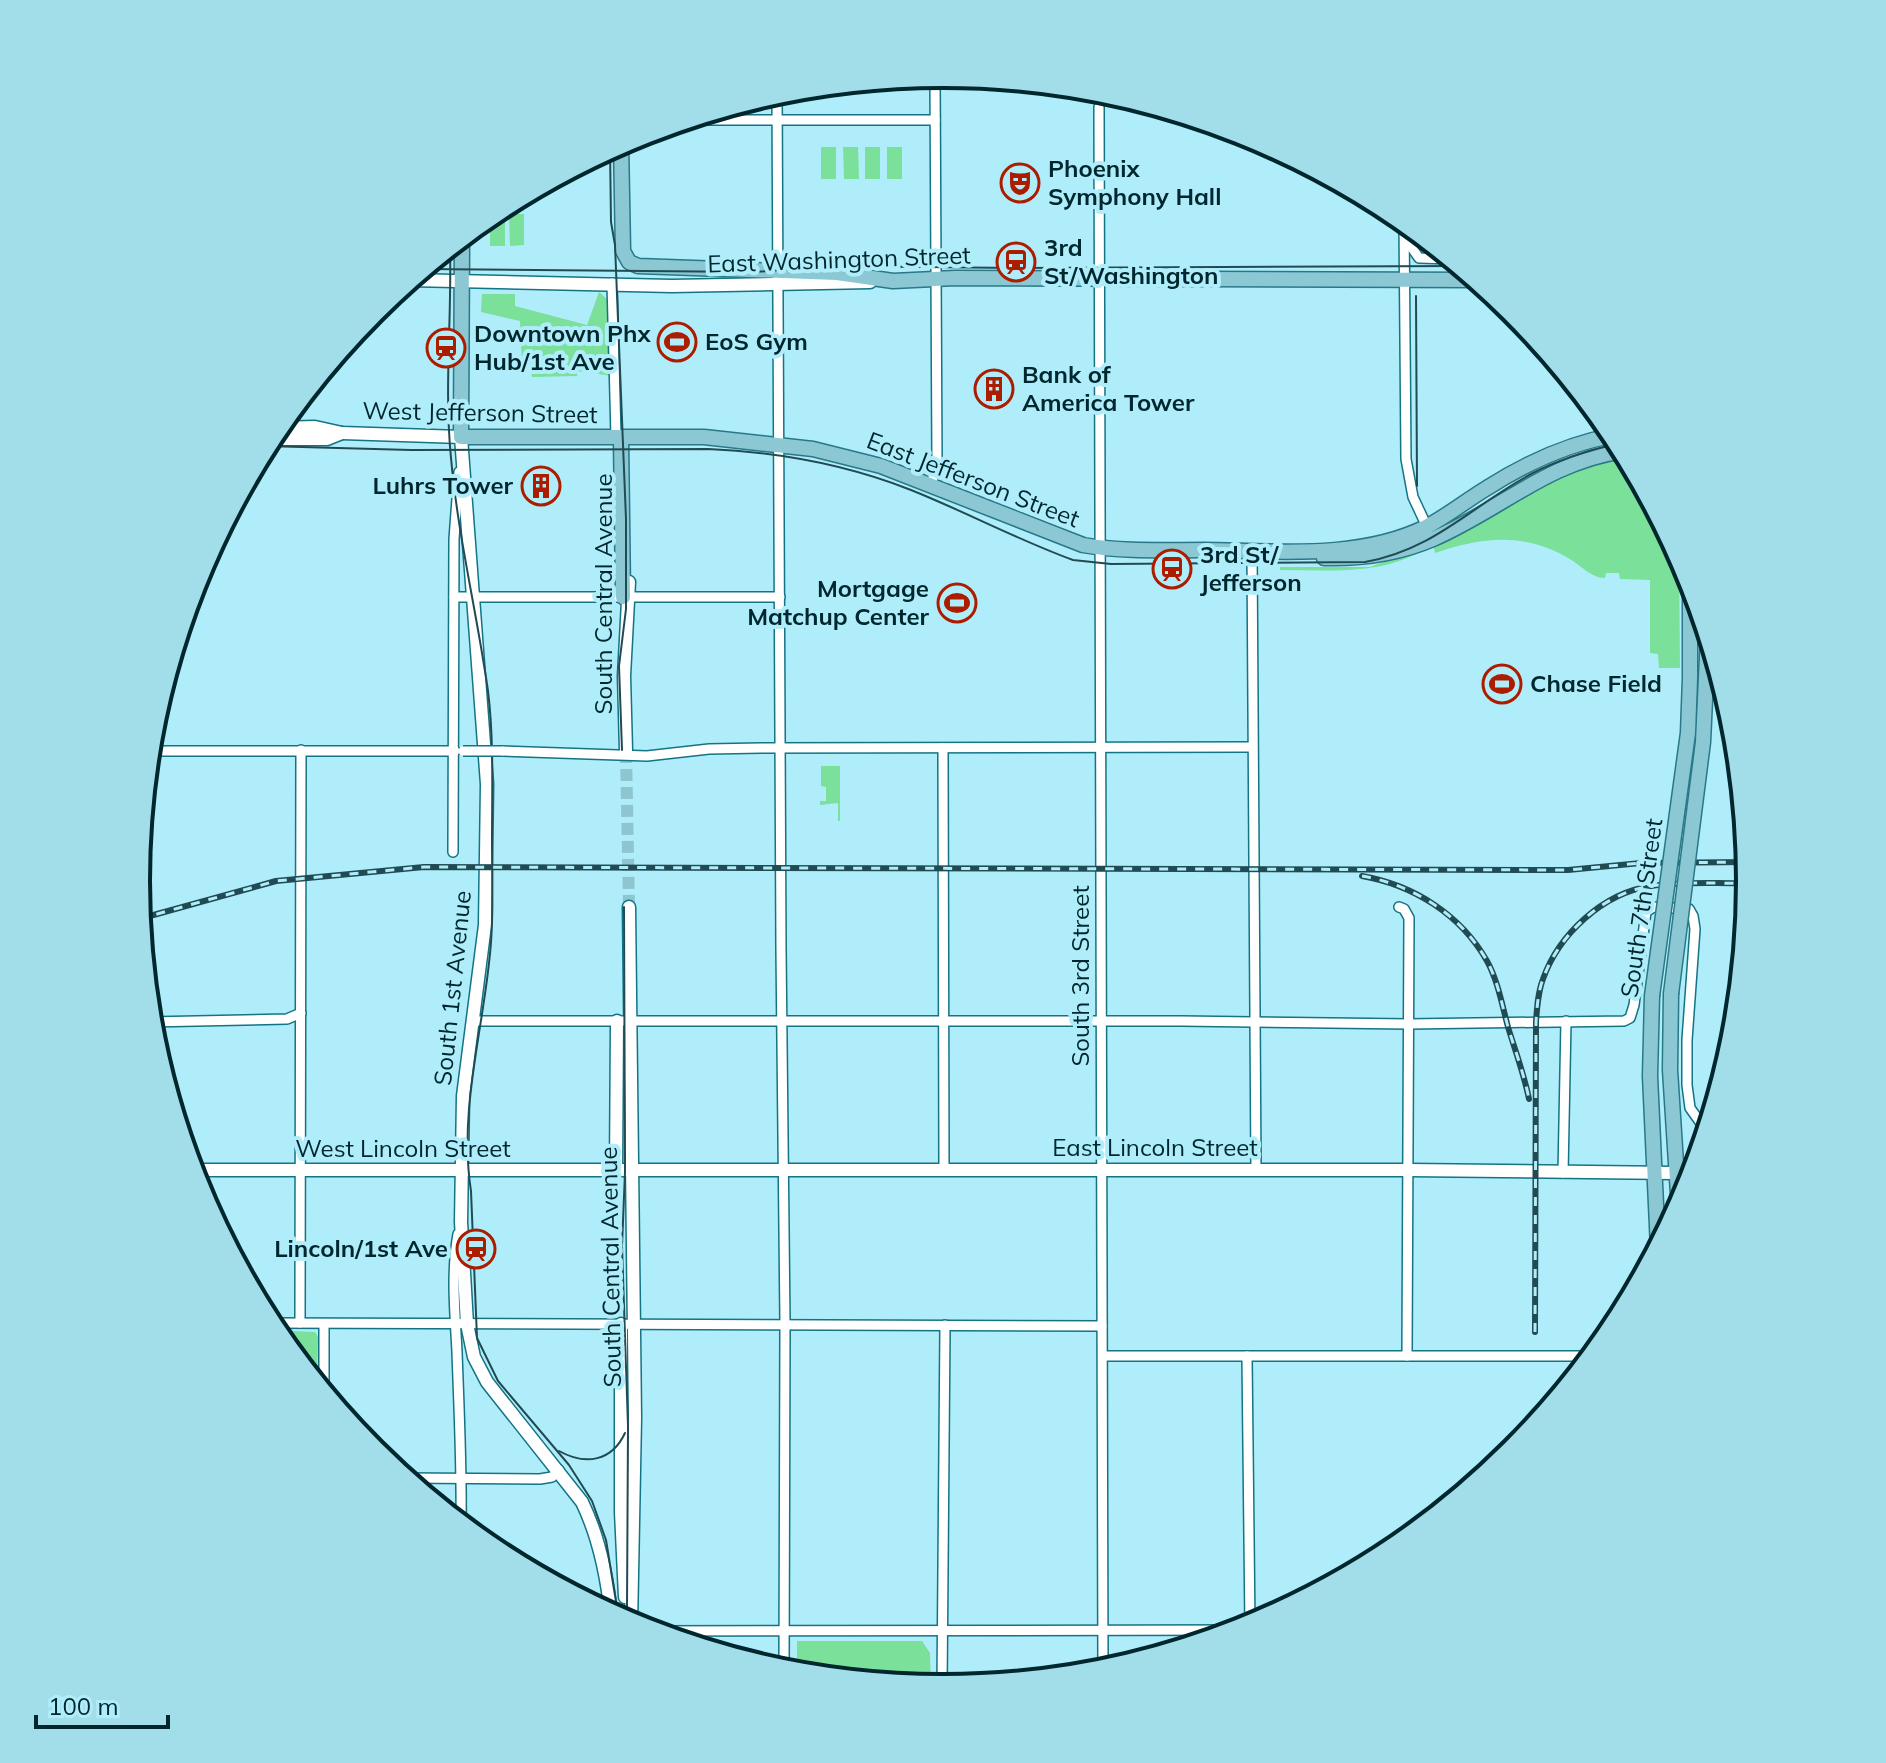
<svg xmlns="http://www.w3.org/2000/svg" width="1886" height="1763" font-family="Mulish,sans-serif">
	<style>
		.green { fill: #7be09a }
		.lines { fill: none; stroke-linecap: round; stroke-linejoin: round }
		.secondary-tunnel { stroke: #8dc5d1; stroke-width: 12; stroke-dasharray: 12 6; stroke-linecap: butt }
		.street-casing { stroke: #137484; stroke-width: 12 }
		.secondary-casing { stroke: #137484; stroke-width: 15 }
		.primary-casing { stroke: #297887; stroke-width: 17 }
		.street { stroke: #fff; stroke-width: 9 }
		.secondary { stroke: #fff; stroke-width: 12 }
		.primary { stroke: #8bc8d4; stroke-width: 14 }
		.tram { stroke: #214b53; stroke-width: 2 }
		.rail-casing { stroke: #214b53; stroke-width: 6 }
		.rail { stroke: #b0edfa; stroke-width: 3; stroke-dasharray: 9; stroke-linecap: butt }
		.street-bridge-casing { stroke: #137484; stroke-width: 12; stroke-linecap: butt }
		.primary-bridge-casing { stroke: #297887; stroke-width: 17; stroke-linecap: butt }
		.street-bridge { stroke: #fff; stroke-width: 9 }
		.primary-bridge { stroke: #8bc8d4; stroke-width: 14 }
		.labels { text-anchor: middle; stroke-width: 8; stroke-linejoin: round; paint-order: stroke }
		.poi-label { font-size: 24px; font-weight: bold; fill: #01272e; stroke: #b0edfa; text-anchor: start }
		.street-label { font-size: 24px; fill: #01272e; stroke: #b0edfa }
		.rim { fill: none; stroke: #01272e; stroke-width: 4 }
	</style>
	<rect width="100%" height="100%" fill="#b0edfa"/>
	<g class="green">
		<rect x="821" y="147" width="15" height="32"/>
		<polygon points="843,147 858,147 859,179 844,179"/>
		<rect x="865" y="147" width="15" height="32"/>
		<rect x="887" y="147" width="15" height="32"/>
		<rect x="490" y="214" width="15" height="32"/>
		<polygon points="509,214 524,214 524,245 510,246"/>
		<polygon points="599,292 607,299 612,376 577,371 577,376 532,377 531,372 522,365 520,321 481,312 482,294 515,294 515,306 587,325"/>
		<path d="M1626,455L1679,555L1680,668H1659L1658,654L1650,653V580L1620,579L1619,573H1606L1605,578C1591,578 1581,565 1568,558C1523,532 1482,537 1435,553L1433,545L1550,477Z"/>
		<path d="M1414,551L1416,554C1374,575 1327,570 1280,570V567H1370Z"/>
		<polygon points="821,766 840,766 840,821 838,821 838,803 820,805 820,801 826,801 826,787 821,786"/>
		<polygon points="272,1330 315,1332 318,1337 317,1386"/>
		<polygon points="797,1641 922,1641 930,1653 931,1688 797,1675"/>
	</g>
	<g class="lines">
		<polyline class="secondary-tunnel" points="626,751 629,907"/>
		<defs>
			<g id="street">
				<polyline points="1099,89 1099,93"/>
				<polyline points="777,92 781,948 785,1324 784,1673"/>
				<polyline points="1099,107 1103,1673"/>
				<polyline points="685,120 935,120"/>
				<polyline points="1404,220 1406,459 1413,497 1428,529"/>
				<polyline points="1405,238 1419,258 1451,259"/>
				<polyline points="612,283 616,437"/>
				<polyline points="931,485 937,463 935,75"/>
				<polyline points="1252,550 1256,1171"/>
				<polyline points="454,597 780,597"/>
				<polyline points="1732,714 1732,753 1738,753"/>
				<polyline points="943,748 944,1169"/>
				<polyline points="148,751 455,751"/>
				<polyline points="502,751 647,756 709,749 761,748 1252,747"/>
				<polyline points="141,821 143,957"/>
				<polyline points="453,852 454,539 459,472"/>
				<polyline points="1399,907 1404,909 1409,918 1407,1356"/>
				<polyline points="475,1021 1181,1021 1409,1024 1624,1021 1630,1018 1634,1005 1646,912 1653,907 1689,909 1693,916 1695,929 1687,1040 1687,1085 1690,1108 1700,1122 1708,1127"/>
				<polyline points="149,1022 287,1019 301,1013"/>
				<polyline points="1563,1173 1566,1021"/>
				<polyline points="1676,1173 1694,1173"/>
				<path d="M458,1234C451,1273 455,1312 457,1352C459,1410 462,1468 461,1526"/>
				<polyline points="268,1323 1102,1326"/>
				<polyline points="300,1323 301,750"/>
				<polyline points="1103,1356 1593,1356"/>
				<polyline points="1247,1356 1250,1628"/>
				<polyline points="324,1394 324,1324"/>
				<polyline points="404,1478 540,1479 552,1477 559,1470"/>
				<polyline points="646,1631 1243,1630"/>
				<polyline points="942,1689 945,1325"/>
			</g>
			<g id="secondary">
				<polyline points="410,280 672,286 870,282"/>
				<path d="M276,428L315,427L342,433L461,437L487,784L485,925L463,1096L461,1222L467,1324L474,1357L487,1382L582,1502C599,1537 607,1576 611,1615"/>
				<polyline points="268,439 327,439 342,433"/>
				<polyline points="626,751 624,676 629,582"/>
				<polyline points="629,907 635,1418 631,1626"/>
				<polyline points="191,1170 1409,1170 1676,1173"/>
				<polyline points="616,1172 617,1021"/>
				<polyline points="621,1324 621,1512 625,1597"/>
			</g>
			<g id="primary">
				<polyline points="621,142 623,251 629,262 638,266 837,273 893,281 955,278 1476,280"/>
				<path d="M462,237L461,437H704L813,449L881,466L1083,545C1123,552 1164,550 1204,550C1276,551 1359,560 1426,527C1447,516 1467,500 1487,488C1526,463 1570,443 1616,435"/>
				<polyline points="621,437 623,597"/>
				<path d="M1324,558C1362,559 1398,554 1433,539C1500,510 1549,461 1624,451"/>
				<polyline points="1671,994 1670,1070 1679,1210"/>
				<polyline points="1652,996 1650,1076 1658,1248"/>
			</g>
		</defs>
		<use href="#street" class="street-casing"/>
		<use href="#secondary" class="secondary-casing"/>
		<use href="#primary" class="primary-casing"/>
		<use href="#street" class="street"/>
		<use href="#secondary" class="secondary"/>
		<use href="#primary" class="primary"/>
		<g class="tram">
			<polyline points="610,149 611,222 615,245 626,519 626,609 619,666 622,750"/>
			<path d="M450,247C452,317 444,388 451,458C458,537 477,613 488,691C494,740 492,792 492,842C492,882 494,923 489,963C481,1038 459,1115 471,1191L477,1338L498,1381L569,1465L592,1501L606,1540L619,1620"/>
			<polyline points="423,269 755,272 832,266 1015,268 1459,266"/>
			<polyline points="1416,296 1417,486"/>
			<path d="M265,446L411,450L708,449C778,452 845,464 911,490C966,512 1018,540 1073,560L1111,564L1365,562C1436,549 1472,505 1533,473C1560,459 1590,450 1620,443"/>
			<polyline points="624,907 625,1172 622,1246 628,1426 627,1608"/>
			<path d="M559,1451C586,1466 612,1461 625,1433"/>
		</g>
		<defs>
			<g id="rail">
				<path d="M1362,876C1414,885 1461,915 1487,961C1498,981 1502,1005 1508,1027C1515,1050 1524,1074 1529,1099"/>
				<polyline points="139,919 276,881 424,867 1568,870 1641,863 1749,862"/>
				<path d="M1535,1332L1536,1022C1537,1007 1538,992 1543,979C1559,934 1603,893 1651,886C1683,881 1718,884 1750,883"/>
			</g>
		</defs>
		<use href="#rail" class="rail-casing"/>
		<use href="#rail" class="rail"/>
		<defs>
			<polyline id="street-bridge" points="463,751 502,751"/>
			<g id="primary-bridge">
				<polyline points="1671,994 1703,742 1708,635"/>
				<polyline points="1652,996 1688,733 1690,678 1690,574"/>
			</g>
		</defs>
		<use href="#street-bridge" class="street-bridge-casing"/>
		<use href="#primary-bridge" class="primary-bridge-casing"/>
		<use href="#street-bridge" class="street-bridge"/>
		<use href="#primary-bridge" class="primary-bridge"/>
	</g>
	<defs>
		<symbol id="theatre-ring" viewBox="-11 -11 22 22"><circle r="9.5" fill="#b0edfa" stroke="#ac1d00" stroke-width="1.5"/><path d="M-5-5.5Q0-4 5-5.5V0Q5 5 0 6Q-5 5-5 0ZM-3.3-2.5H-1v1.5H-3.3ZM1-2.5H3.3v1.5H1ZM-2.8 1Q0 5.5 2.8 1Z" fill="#ac1d00"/></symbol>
		<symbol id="station-ring" viewBox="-11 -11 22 22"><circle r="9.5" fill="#b0edfa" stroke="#ac1d00" stroke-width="1.5"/><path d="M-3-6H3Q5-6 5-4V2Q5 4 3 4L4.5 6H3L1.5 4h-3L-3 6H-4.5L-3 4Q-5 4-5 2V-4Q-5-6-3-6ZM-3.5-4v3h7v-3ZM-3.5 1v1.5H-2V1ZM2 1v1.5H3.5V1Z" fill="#ac1d00"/></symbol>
		<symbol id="stadium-ring" viewBox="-11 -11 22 22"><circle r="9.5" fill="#b0edfa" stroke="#ac1d00" stroke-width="1.5"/><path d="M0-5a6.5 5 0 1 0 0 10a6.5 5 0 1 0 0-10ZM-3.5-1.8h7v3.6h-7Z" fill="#ac1d00"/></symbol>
		<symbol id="building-ring" viewBox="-11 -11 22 22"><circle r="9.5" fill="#b0edfa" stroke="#ac1d00" stroke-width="1.5"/><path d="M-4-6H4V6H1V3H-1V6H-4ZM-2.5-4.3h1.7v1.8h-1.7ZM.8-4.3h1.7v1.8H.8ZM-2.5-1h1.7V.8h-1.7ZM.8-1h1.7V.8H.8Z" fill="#ac1d00"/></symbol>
	</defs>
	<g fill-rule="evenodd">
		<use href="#theatre-ring" x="998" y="161" width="44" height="44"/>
		<use href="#station-ring" x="994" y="240" width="44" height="44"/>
		<use href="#stadium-ring" x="655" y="320" width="44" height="44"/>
		<use href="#station-ring" x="424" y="326" width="44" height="44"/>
		<use href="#building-ring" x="972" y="367" width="44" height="44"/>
		<use href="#building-ring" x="519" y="464" width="44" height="44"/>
		<use href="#station-ring" x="1150" y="547" width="44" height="44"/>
		<use href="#stadium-ring" x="935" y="581" width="44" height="44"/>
		<use href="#stadium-ring" x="1480" y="662" width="44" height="44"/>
		<use href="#station-ring" x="454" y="1227" width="44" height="44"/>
	</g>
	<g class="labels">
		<g class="poi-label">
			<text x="1048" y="177">Phoenix<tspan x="1048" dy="28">Symphony Hall</tspan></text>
			<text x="1044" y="256">3rd<tspan x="1044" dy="28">St/Washington</tspan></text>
			<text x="474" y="342">Downtown Phx<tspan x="474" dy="28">Hub/1st Ave</tspan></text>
			<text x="705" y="350">EoS Gym</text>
			<text x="1022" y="383">Bank of<tspan x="1022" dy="28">America Tower</tspan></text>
			<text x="513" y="494" text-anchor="end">Luhrs Tower</text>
			<text x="1200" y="563">3rd St/<tspan x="1200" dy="28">Jefferson</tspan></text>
			<text x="929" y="597" text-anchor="end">Mortgage<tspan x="929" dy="28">Matchup Center</tspan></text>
			<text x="1530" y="692">Chase Field</text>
			<text x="448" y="1257" text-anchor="end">Lincoln/1st Ave</text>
		</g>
		<g class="street-label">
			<text transform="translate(839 260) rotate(-2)" y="8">East Washington Street</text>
			<text transform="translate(480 413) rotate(1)" y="8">West Jefferson Street</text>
			<text transform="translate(973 480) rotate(21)" y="8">East Jefferson Street</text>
			<text transform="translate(604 594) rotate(-90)" y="8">South Central Avenue</text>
			<text transform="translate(1642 908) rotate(-82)" y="8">South 7th Street</text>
			<text transform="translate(1081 976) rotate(-90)" y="8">South 3rd Street</text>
			<text transform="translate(453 988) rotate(-84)" y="8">South 1st Avenue</text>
			<text x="1155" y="1156">East Lincoln Street</text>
			<text x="403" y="1157">West Lincoln Street</text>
			<text transform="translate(611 1267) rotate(-91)" y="8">South Central Avenue</text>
		</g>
	</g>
	<path d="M0 0H1886V1763H0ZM150 881a793 793 0 1 1 1586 0a793 793 0 1 1-1586 0Z" fill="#a2ddea" fill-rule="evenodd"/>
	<path class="rim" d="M150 881a793 793 0 1 1 1586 0a793 793 0 1 1-1586 0Z"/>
	<path d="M36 1715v12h132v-12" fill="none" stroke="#01272e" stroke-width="4"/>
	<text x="48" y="1715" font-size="24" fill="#01272e" stroke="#b0edfa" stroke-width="6" paint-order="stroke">100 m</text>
</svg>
